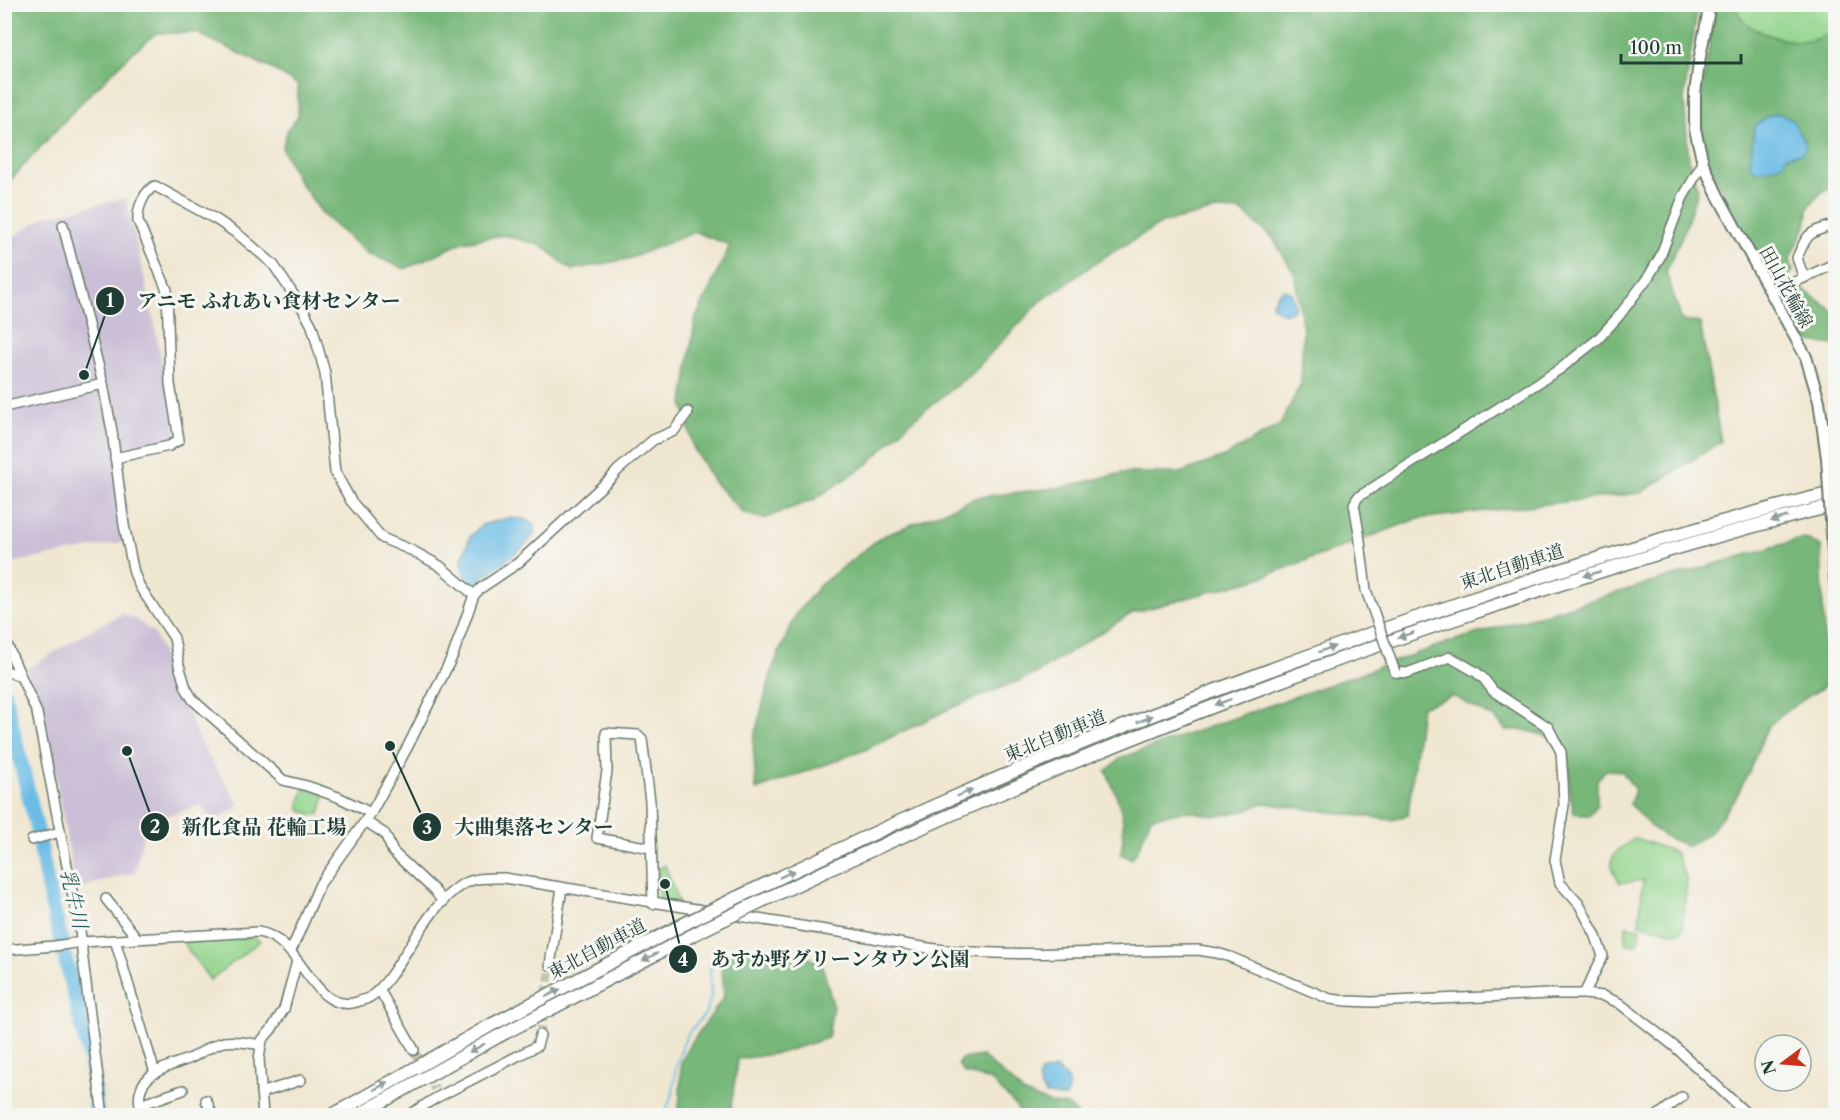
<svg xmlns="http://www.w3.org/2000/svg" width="1840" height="1120" font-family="'Libre Caslon Text','Noto Serif JP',serif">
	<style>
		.industrial { fill: #cabfd6 }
		.green { fill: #94d68e; stroke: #5a8a61; stroke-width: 1.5 }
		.forest { fill: #77b779; stroke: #4b7a56; stroke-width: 1.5; fill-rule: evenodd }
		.water { fill: #6abce5; stroke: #447c8c; stroke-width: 1.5 }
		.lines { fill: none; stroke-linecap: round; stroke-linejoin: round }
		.stream { stroke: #6abce5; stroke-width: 2 }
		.river { stroke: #6abce5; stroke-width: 15 }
		.minor-tunnel { stroke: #c6c5b2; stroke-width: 9; stroke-dasharray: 9 4.5; stroke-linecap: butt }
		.minor-casing { stroke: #68786b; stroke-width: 12 }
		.major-casing { stroke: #68786b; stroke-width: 14 }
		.highway-casing { stroke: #68786b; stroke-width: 15 }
		.minor { stroke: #fff; stroke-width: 9 }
		.major { stroke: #fff; stroke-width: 10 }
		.highway { stroke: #fff; stroke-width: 12 }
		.minor-bridge-casing { stroke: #68786b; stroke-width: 12; stroke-linecap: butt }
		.major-bridge-casing { stroke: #68786b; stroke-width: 14; stroke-linecap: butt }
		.highway-bridge-casing { stroke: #68786b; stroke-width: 15; stroke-linecap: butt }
		.minor-bridge { stroke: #fff; stroke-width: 9 }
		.major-bridge { stroke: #fff; stroke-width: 10 }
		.highway-bridge { stroke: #fff; stroke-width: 12 }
		.oneway { fill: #8f9e9a }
		.labels { text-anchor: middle; stroke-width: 6; stroke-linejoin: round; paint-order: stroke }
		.street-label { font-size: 18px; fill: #1f3d34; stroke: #f6f6f2 }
		.water-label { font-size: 20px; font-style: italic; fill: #325d60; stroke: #f6f6f2 }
		.leader { fill: none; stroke: #1f3d34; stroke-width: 2 }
		.callout-dot { fill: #1f3d34; stroke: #f6f6f2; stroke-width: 2 }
		.mark-label { font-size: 18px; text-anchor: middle; font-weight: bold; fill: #fff }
		.callout-label { font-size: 20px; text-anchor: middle; font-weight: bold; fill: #1f3d34; stroke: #f6f6f2; stroke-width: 6; stroke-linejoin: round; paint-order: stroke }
	</style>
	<rect width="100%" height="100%" fill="#f6f6f2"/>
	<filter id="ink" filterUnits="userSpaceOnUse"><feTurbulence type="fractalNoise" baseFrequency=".0167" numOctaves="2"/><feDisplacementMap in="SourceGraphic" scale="12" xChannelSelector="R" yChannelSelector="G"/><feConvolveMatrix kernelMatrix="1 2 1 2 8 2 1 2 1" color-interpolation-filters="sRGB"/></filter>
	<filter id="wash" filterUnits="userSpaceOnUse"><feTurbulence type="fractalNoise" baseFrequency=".008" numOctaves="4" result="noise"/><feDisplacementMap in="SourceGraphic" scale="24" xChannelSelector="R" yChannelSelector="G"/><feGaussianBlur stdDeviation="1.35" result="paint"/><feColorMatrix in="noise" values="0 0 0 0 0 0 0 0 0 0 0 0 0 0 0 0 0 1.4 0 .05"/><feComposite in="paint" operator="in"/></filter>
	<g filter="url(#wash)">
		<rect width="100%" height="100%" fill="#f0e7d1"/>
		<g class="industrial">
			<polygon points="126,198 151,307 178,444 121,452 130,541 5,564 5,242 44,217"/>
			<polygon points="123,614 137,620 154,633 200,743 240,806 213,821 201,805 146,822 135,872 76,889 42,704 25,670 96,627"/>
		</g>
		<g class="green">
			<path d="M1736,5H1835V30C1825,36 1813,42 1800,42C1796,43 1791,41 1786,40C1767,35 1739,28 1736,5Z"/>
			<path d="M305,788L325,794L320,814L313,815L301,811C297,803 302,796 305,788Z"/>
			<path d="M1635,838L1675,852L1687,881L1682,930L1677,933L1639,924L1643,880L1620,883C1603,857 1614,853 1635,838Z"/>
			<polygon points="665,865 678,902 658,900 658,869"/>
			<polygon points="1626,926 1640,928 1638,943 1635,945 1625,943"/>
			<polygon points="254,937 260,941 210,980 184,944 186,941"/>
		</g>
		<g class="forest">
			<polygon points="5,5 1698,5 1684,99 1689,161 1698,189 1685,229 1666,272 1682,321 1700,323 1721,442 1641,493 1417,519 1257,579 1132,613 1035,674 949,709 865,750 756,790 753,741 773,667 796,614 820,585 881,537 978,497 1063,487 1122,473 1179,473 1224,457 1280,425 1301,383 1303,331 1295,275 1273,238 1241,211 1216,210 1162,223 1106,256 1040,302 971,374 910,422 868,464 815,499 763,519 743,513 714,482 693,447 683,403 695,320 730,245 695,232 628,259 571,270 543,246 504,235 463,242 405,269 367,253 324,216 296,177 282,148 288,129 298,116 298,85 274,70 197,33 157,33 134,51 78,106 5,186"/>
			<path d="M1715,5H1736C1739,28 1767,35 1786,40C1791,41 1796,43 1800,42C1813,42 1825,36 1835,30V188L1823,191L1809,206L1806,226L1790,258L1793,271L1786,278L1773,283L1732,212L1711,171L1704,141L1700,108ZM1754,127L1802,153L1750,165Z"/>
			<polygon points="1801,288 1835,312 1835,345 1811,342 1798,327 1784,300"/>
			<path d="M1804,538L1821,546L1826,685L1783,713L1767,728L1749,772L1735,799L1710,832L1689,846C1661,838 1648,826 1630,804L1635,790L1622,771L1606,770L1597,780V805L1590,816L1574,813L1569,791V764L1562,740L1524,730H1506L1496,719L1453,696L1421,707L1408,815L1392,820L1262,803L1246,811L1216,816L1186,811L1151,817L1140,845L1132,859L1121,854C1127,817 1121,805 1106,771L1121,758L1452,641Z"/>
			<polygon points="746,948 807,957 822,964 833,1005 828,1038 780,1053 738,1059 731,1106 736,1115 676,1115 680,1098 681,1062 690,1045 724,997 722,967 731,953"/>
			<polygon points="982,1056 1025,1094 1052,1104 1069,1106 1077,1115 1022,1115 1014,1104 991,1080 964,1073 958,1064 961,1059"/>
		</g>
		<g class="water">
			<polygon points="1778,113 1792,119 1806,145 1802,153 1786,156 1782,165 1756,171 1750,165 1754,127 1768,116"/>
			<polygon points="1284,289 1292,294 1295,305 1293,310 1284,314 1273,307 1272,303 1279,293"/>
			<polygon points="507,518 523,519 534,524 536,532 528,542 515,554 471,586 463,572 462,559 470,537 482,525"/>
			<path d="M1055,1069C1068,1076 1071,1084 1066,1097C1058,1098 1053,1095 1046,1095L1040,1086L1038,1079L1041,1073Z"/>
		</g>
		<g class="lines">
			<polyline class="stream" points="664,1116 673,1093 676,1067 683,1044 689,1032 706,1013 711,996 710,972 711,960"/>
			<polyline class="river" points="4,693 37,829 48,888 91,1063 97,1116"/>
		</g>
	</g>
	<g filter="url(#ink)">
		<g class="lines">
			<g class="minor-tunnel">
				<polyline points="540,1035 550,965"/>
				<polyline points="414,1050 435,1089"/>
			</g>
			<defs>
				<g id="minor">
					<polyline points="63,225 103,384 112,431 124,525 134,573 140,587 174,638 179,665 186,688 193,700 283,780 307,786 338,797 371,813"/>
					<path d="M1804,278L1797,258C1808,231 1809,233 1836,224"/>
					<polyline points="1771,293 1836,263"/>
					<polyline points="4,407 103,384"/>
					<path d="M115,458L169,446L179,440L170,384L167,290L138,221C137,209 144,191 155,186L217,220L239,235L273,264L303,309L312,326L325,373L335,472L351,501L382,538L413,551L440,566L474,595"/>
					<polyline points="1366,590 1359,533 1354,504 1358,497 1560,369 1598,339 1618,317 1649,276 1660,257 1683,197 1703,163"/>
					<polyline points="4,638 37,713 82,942 82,952 103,1116"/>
					<polyline points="4,670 21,677"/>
					<polyline points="1395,672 1407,673 1450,657 1476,672 1484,679 1493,691 1548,727 1561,752 1563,781 1564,805 1555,860 1560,883 1579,904 1595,934 1603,956 1584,994"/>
					<polyline points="365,821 385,834 393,852 434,890 443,902"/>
					<polyline points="32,840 60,832"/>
					<polyline points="651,848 597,838 607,771 606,733 638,735 642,739 650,801 653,904"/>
					<polyline points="106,899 137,938"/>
					<polyline points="115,940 155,1073"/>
					<path d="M4,950L54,946L82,942L258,932C304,939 311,1015 357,1002C361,1000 366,1000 370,997C381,990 390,977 397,966C415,940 435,900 463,884C476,877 490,878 504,878C613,896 722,914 832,931C869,936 906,946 944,950C1028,958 1114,950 1198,950L1217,953L1230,957L1330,999L1347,1001L1372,1002L1549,994H1584L1603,996L1619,1003L1674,1046L1749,1116"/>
					<polyline points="291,951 320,884 371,813 408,746 453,655 474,595 481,588 518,563 611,478 618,470 653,440 674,431 688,412"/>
					<polyline points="550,965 562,888"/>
					<polyline points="379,989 414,1050"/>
					<polyline points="261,1093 301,1080"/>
					<polyline points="206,1100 213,1116"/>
					<polyline points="140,1105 183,1090"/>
					<path d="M143,1116C128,1076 162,1069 191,1058C201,1053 213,1044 224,1042C235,1040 250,1043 261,1045"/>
					<polyline points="263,1116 259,1059 262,1040 271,1030 284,1009 297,961"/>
					<polyline points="407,1116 436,1098 537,1046 540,1035"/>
					<polyline points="1657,1116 1682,1097"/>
				</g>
				<g id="major">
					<polyline points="1710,4 1699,62 1695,94 1695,129 1703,163 1717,194 1806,357 1819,401 1827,458"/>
					<polyline points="1834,568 1836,592"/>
				</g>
				<g id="highway">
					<path d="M734,899C804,866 873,833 943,802C1118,725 1297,657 1478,597C1596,558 1715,521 1836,492"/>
					<path d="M749,907C984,795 1221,697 1467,615C1588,574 1711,535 1836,505"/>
					<polyline points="331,1116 491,1025 686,923"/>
					<polyline points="357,1116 497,1037 702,930"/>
				</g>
			</defs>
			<use href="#minor" class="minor-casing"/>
			<use href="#major" class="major-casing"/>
			<use href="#highway" class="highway-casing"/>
			<use href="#minor" class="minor"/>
			<use href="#major" class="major"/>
			<use href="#highway" class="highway"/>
			<defs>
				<polyline id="minor-bridge" points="1366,590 1395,672"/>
				<polyline id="major-bridge" points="1827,458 1834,568"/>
				<g id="highway-bridge">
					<polyline points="686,923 734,899"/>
					<polyline points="702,930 749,907"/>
				</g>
			</defs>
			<use href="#minor-bridge" class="minor-bridge-casing"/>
			<use href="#major-bridge" class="major-bridge-casing"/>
			<use href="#highway-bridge" class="highway-bridge-casing"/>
			<use href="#minor-bridge" class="minor-bridge"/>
			<use href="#major-bridge" class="major-bridge"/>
			<use href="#highway-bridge" class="highway-bridge"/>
		</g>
		<defs><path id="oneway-solid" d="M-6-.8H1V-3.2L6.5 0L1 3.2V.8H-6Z" transform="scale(1.5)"/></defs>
		<g class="oneway">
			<use href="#oneway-solid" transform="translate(1779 519) rotate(164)"/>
			<use href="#oneway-solid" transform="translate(1592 574) rotate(163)"/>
			<use href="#oneway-solid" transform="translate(1406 635) rotate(161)"/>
			<use href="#oneway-solid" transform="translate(1327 649) rotate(-20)"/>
			<use href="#oneway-solid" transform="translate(1223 702) rotate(159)"/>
			<use href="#oneway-solid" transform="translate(1145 719) rotate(-22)"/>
			<use href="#oneway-solid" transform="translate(965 793) rotate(-23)"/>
			<use href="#oneway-solid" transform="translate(787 874) rotate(-25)"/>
			<use href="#oneway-solid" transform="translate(650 957) rotate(152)"/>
			<use href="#oneway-solid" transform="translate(553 993) rotate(-28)"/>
			<use href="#oneway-solid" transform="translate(477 1048) rotate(151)"/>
			<use href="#oneway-solid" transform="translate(381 1086) rotate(-29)"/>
		</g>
	</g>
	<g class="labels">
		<g class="street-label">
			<text transform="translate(1786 287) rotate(61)" y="6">田山花輪線</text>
			<text transform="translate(1512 567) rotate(-18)" y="6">東北自動車道</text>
			<text transform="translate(1055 736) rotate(-22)" y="6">東北自動車道</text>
			<text transform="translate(597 949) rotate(-28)" y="6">東北自動車道</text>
		</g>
		<g class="water-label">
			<text transform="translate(74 899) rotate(77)" y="7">乳牛川</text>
		</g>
	</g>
	<path class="leader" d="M84 375L110 301M127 751L155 827M390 746L427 827M665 884L683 959"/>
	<g class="callout-dot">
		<circle cx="84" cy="375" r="6"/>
		<circle cx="127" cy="751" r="6"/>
		<circle cx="390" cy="746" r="6"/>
		<circle cx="665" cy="884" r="6"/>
		<circle cx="110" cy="301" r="15"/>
		<circle cx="155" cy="827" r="15"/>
		<circle cx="427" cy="827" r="15"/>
		<circle cx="683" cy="959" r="15"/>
	</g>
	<g class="mark-label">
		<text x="110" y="307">1</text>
		<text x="155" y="833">2</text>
		<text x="427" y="834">3</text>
		<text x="683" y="966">4</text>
	</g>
	<g class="callout-label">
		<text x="269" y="308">アニモ ふれあい食材センター</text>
		<text x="264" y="834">新化食品 花輪工場</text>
		<text x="534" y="834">大曲集落センター</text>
		<text x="840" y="966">あすか野グリーンタウン公園</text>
	</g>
	<rect width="1840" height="1120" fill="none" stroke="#f6f6f2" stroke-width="24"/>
	<g transform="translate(1783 1063) rotate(254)"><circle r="28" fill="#f6f6f2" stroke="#a0aca6" stroke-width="1.5"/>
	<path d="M0-4.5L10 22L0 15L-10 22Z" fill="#c8321e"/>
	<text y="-9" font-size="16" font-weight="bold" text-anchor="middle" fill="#1f3d34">N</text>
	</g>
	<path d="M1621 54v9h120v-9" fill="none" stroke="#1f3d34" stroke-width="3"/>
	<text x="1630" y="54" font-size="18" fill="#1f3d34" stroke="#f6f6f2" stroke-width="4.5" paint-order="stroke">100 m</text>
</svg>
